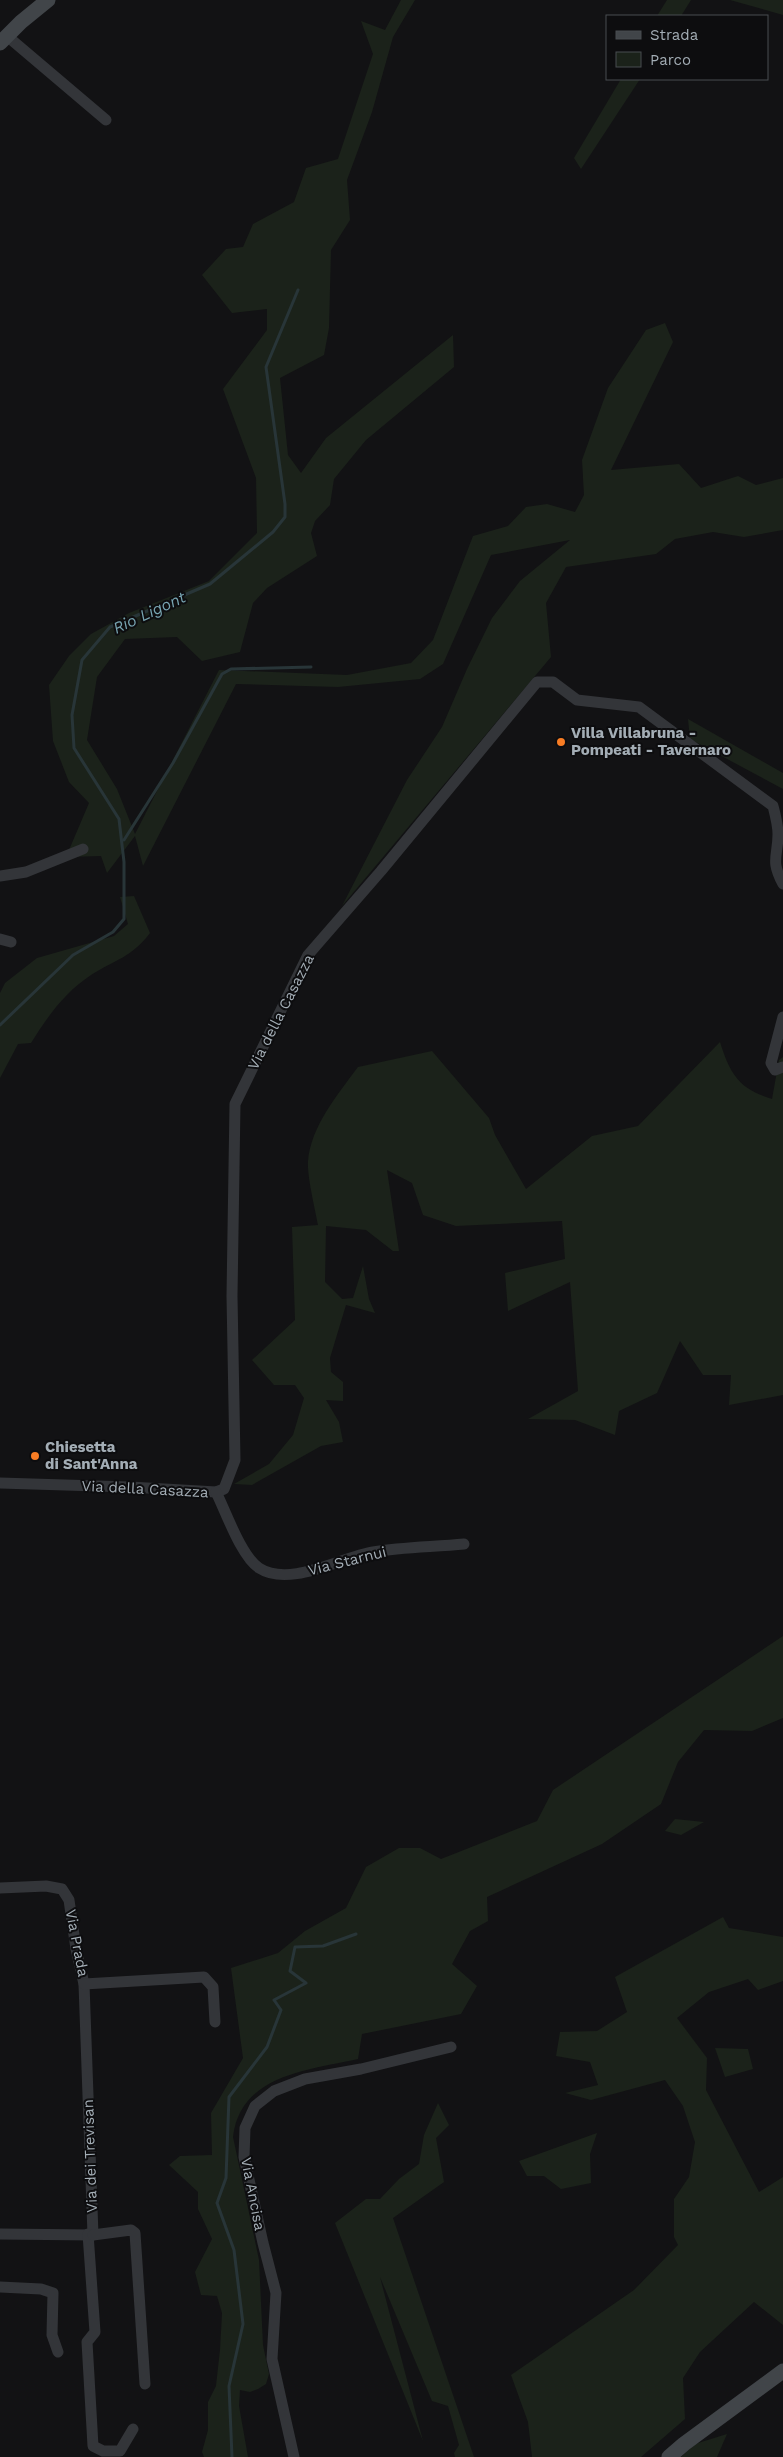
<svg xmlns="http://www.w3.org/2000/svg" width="783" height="2457" font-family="'Work Sans',sans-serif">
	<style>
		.green { fill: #1b221a }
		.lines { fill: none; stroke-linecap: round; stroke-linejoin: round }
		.stream { stroke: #283538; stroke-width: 3 }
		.street { stroke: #333539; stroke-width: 11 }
		.secondary { stroke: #414549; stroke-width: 15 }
		.poi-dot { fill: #f97d24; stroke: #0d0d0f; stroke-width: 2 }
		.labels { text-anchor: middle; stroke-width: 4; stroke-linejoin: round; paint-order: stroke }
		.poi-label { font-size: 15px; font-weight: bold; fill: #a3adb5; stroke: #0d0d0f; text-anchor: start }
		.street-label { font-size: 15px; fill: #a3adb5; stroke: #0d0d0f }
		.water-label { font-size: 16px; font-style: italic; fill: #78a5b2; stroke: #0d0d0f }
	</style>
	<rect width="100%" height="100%" fill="#121214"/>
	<g class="green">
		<polygon points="401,0 415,0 393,37 372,112 347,180 350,220 331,250 329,328 324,355 280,378 288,455 301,473 326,438 453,335 454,367 366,440 334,479 330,505 315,521 311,533 317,556 267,588 253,603 240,652 202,661 177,637 125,639 97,677 87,740 117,789 135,834 219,670 347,675 411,663 433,640 473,536 508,526 526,507 547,504 575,512 584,495 582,460 608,388 646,330 665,323 673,342 611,470 679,464 701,488 738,476 756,485 783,478 783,530 744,537 713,532 675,539 656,554 566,567 546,603 551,657 342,906 407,780 442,727 467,669 492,618 520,581 570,540 491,555 443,664 420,679 338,687 236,684 143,866 135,836 107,873 101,856 66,857 89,803 69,782 53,741 49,685 69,656 91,634 129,613 209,581 257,533 256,478 223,389 267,330 267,309 232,313 202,275 226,249 243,247 253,224 294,202 306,168 338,159 373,54 361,21 385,30"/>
		<polygon points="667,0 691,0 681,16 657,16"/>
		<polygon points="730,0 783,0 783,15"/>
		<polygon points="621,79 640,79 581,169 574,158"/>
		<polygon points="688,719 783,773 783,789 690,739"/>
		<path d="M134,896L150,933C131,958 116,959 91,975C64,993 48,1016 31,1043L18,1044L0,1078V993L5,983L37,958L114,936L128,924L120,897Z"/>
		<path d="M720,1042C730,1074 739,1089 772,1099L779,1060L783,1057V1395L729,1405L731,1375H703L680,1341L657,1393L619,1411L615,1435L575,1420L528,1419L578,1391L570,1282L508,1311L505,1273L565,1259L562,1221L456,1226L423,1215L412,1183L387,1170L399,1251H393L366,1230L326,1226L325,1282L342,1299L353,1298L363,1266L369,1299L375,1313L346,1305L330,1358L331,1372L343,1382V1401L326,1400L339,1422L343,1442L321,1446L252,1485L234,1484L269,1464L293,1435L304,1398L295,1385H274L252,1360L295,1320L292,1227L318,1225C315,1208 307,1177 308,1161C311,1126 338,1094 358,1067L432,1051L489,1118L495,1135L526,1189L592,1136L638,1126Z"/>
		<path d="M783,1636V1718L752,1731L704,1730L678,1762L661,1804L602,1844L487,1897L488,1921L470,1931L452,1964L477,1986L461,2014L362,2034L358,2059C308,2070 240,2075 233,2137L259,2260L263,2345L269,2374L266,2384L258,2389L250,2392L240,2390L239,2406L248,2457H204L202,2452L208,2430V2402L216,2386L220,2350L222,2313L217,2296L201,2295L195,2272L212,2239L198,2209V2192L169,2165L180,2156L212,2155L211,2113L243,2058L231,1968L278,1953L305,1931L346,1908L366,1867L399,1848H420L441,1859L537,1821L553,1790Z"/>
		<polygon points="675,1819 704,1822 681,1835 665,1831"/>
		<polygon points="723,1917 729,1928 783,1937 783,1981 758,1990 748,1979 709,1992 677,2018 707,2058 706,2090 759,2192 783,2177 783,2325 754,2302 700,2352 683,2378 685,2419 641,2457 532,2457 528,2422 511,2375 634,2290 678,2245 674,2237 674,2199 689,2177 695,2142 683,2106 665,2080 591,2100 565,2093 598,2085 590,2062 556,2056 560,2032 597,2031 627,2012 615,1977"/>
		<polygon points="715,2048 748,2049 753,2069 725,2077"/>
		<polygon points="438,2103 449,2125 436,2138 444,2182 393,2218 474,2457 455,2457 454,2453 459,2445 448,2406 432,2401 380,2277 423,2441 335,2223 366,2199 380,2199 399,2179 419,2164 424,2135"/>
		<polygon points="597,2133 590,2154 591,2183 561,2189 544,2176 527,2176 519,2161"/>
		<polygon points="727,2434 717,2457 681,2457 695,2444"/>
	</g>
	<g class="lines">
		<g class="stream">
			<polyline points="124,840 173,763 222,674 231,669 311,667"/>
			<polyline points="0,1025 73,955 113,932 124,919 124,862 119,819 74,748 72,715 82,660 110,627 210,584 273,532 285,517 285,504 266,367 298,290"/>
			<polyline points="232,2457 229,2386 243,2324 234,2250 217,2203 226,2178 229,2097 267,2047 281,2010 274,2000 306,1983 290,1971 295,1947 323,1946 356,1934"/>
		</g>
		<g class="street">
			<polyline points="7,36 106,120"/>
			<polyline points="0,876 26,872 83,849"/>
			<polyline points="0,939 11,942"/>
			<polyline points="783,1017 771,1063 775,1070 783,1067"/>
			<path d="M0,1483L130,1487L216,1492L224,1489L235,1460L232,1296L235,1104L308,955L381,871L537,682H553L577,700L639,707L773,806C775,814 778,825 778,834C778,857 770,860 783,884"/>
			<path d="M216,1492C226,1512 241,1556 259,1568C290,1588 341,1557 373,1552C403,1547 434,1547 464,1544"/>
			<polyline points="0,1888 46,1886 62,1889 69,1900 76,1949 84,1984 93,2235 0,2234"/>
			<polyline points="84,1984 204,1977 213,1987 215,2022"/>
			<polyline points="88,2234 95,2332 87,2342 93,2446 103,2451 120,2451 133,2429"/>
			<polyline points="93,2235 131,2230 135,2233 145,2384"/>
			<polyline points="0,2287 41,2289 53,2293 52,2335 58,2352"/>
			<polyline points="294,2457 272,2359 276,2293 263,2243 244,2157 245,2128 255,2106 274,2091 305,2079 361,2069 451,2047"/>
		</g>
		<g class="secondary">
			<polyline points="0,43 21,22 48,0"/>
			<polyline points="669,2457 684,2444 783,2371"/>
		</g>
	</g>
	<g class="poi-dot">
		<circle cx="561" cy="742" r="5"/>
		<circle cx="35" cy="1456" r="5"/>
	</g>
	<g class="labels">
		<g class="poi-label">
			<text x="571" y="738">Villa Villabruna -<tspan x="571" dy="17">Pompeati - Tavernaro</tspan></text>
			<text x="45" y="1452">Chiesetta<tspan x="45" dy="17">di Sant'Anna</tspan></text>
		</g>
		<g class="street-label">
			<text transform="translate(281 1012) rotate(-63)" y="5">Via della Casazza</text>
			<text transform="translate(145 1489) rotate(3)" y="5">Via della Casazza</text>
			<text transform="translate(347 1561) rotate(-14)" y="5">Via Starnui</text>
			<text transform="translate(77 1943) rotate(79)" y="5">Via Prada</text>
			<text transform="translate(90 2156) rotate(-92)" y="5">Via dei Trevisan</text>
			<text transform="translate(253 2194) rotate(79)" y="5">Via Ancisa</text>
		</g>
		<g class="water-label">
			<text transform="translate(149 612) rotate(-25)" y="6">Rio Ligont</text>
		</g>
	</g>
	<rect x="606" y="15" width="162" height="65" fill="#0d0d0f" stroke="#494d51"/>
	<rect x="616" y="31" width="25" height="8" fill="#414549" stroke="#494d51"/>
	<text x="650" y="40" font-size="15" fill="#a3adb5">Strada</text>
	<rect x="616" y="52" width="25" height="15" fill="#1b221a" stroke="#494d51"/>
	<text x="650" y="65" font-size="15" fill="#a3adb5">Parco</text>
</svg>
